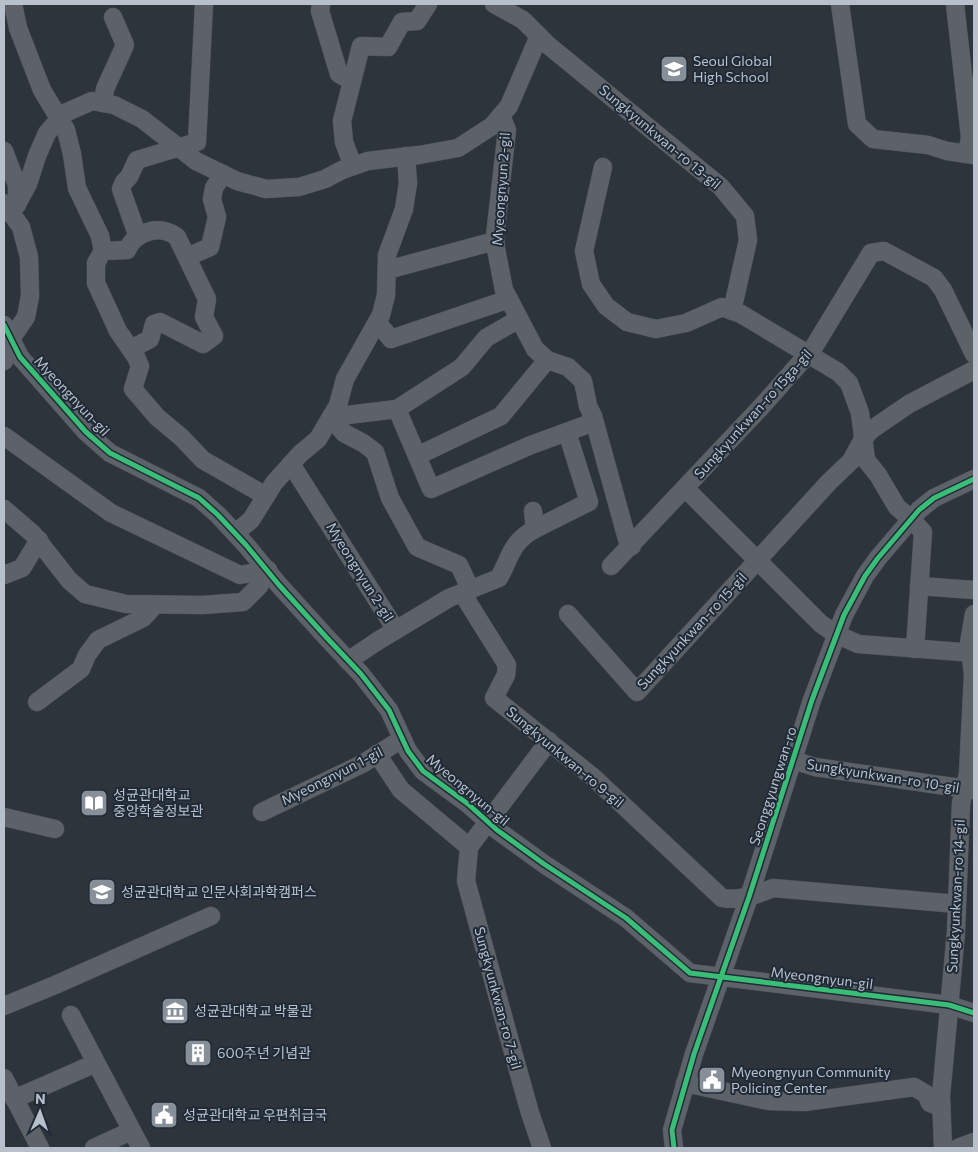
<svg xmlns="http://www.w3.org/2000/svg" width="978" height="1152" font-family="Commissioner,'Noto Sans KR',sans-serif">
	<style>
		.lines { fill: none; stroke-linecap: round; stroke-linejoin: round }
		.minor-casing { stroke: #4b5055; stroke-width: 19 }
		.minor { stroke: #5d6269; stroke-width: 18 }
		.cycleway-casing { stroke: #202b37; stroke-width: 8 }
		.cycleway { stroke: #3abd76; stroke-width: 5 }
		.labels { text-anchor: middle; stroke-width: 4; stroke-linejoin: round; paint-order: stroke }
		.poi-label { font-size: 14px; fill: #b8c1cb; stroke: #202b37; text-anchor: start }
		.street-label { font-size: 14px; fill: #b8c1cb; stroke: #202b37 }
	</style>
	<rect width="100%" height="100%" fill="#2d343b"/>
	<g class="lines">
		<defs>
			<g id="minor">
				<polyline points="13,4 18,28 42,90 66,130 72,154 77,188 100,236 103,251"/>
				<polyline points="321,4 320,11 339,74 352,81"/>
				<polyline points="494,4 523,20 548,45 721,187 745,216 748,240 732,311"/>
				<polyline points="840,4 857,124 873,139 928,145 947,151 974,155"/>
				<polyline points="955,4 970,137 967,154"/>
				<polyline points="103,103 105,89 125,45 113,17"/>
				<polyline points="501,116 507,130 495,236 496,249 504,290 535,349 547,360 568,367 583,381 588,406 593,416 627,539 632,546"/>
				<polyline points="4,151 17,185 17,205"/>
				<polyline points="353,166 344,142 342,121 361,46 388,47 402,22 417,21 428,4"/>
				<polyline points="603,167 584,251 591,284 606,306 627,322 656,329 686,323 722,307 741,314 838,372 849,383 860,413 866,460 878,475 897,507 911,519 923,532 915,649"/>
				<polyline points="4,203 21,227 29,257 30,296 26,317 11,339 4,361"/>
				<polyline points="17,204 28,184 37,156 47,133 65,113 92,101 114,105 142,119 196,161 237,181 266,189 299,187 325,179 342,170 368,161 419,155 458,148 492,126 509,106 539,36"/>
				<polyline points="138,237 121,189 124,182 129,177 137,160 197,142 204,4"/>
				<polyline points="187,257 210,247 217,217 212,199 214,188 223,174"/>
				<polyline points="387,270 495,241"/>
				<polyline points="377,322 391,339 509,299"/>
				<polyline points="4,325 20,357 86,432 110,453 199,498 218,515 246,545 279,585 327,638 361,674 389,710 408,751 423,771 468,804 497,830 544,864 626,918 690,973 949,1005 974,1013"/>
				<path d="M131,349L150,339L154,324L160,322L203,344L214,336L204,317L207,299L177,237C161,224 135,231 127,250L103,251L96,263V283L118,331L136,357L140,366L133,389L157,417L181,437L203,460L266,496"/>
				<polyline points="397,409 431,489 531,445 594,422"/>
				<path d="M331,417L344,433L363,443L375,452L390,498L417,547L459,565L467,582V601L507,665L506,675L494,698L593,777L722,898C740,901 756,895 773,888L957,904"/>
				<polyline points="331,417 397,409 462,367 486,338 519,319"/>
				<polyline points="4,436 111,513 240,575 268,570"/>
				<polyline points="417,456 501,416 547,360"/>
				<polyline points="291,464 396,630"/>
				<polyline points="685,488 821,624 836,634 858,644 974,653"/>
				<polyline points="4,509 33,534 69,580 85,594 126,604 203,605 243,602 259,586 268,570"/>
				<polyline points="535,529 589,502 567,432"/>
				<polyline points="235,533 251,520 274,483 300,454 318,439 338,405 345,379 381,315 386,295 387,255 404,209 408,183 406,156"/>
				<polyline points="611,566 762,406 800,363 809,355 871,253 884,251 934,278 943,290 974,354"/>
				<polyline points="4,575 22,568 39,540"/>
				<polyline points="919,586 974,590"/>
				<polyline points="568,614 637,692 829,482 851,461 863,439 871,430 909,404 974,370"/>
				<path d="M348,661L376,642L449,598L499,578C511,556 511,542 535,529L533,511"/>
				<polyline points="37,702 81,669 87,655 98,640 143,618 155,605"/>
				<polyline points="377,754 401,790 469,847"/>
				<polyline points="793,760 815,767 974,790"/>
				<polyline points="262,812 362,764 402,739"/>
				<polyline points="4,817 55,829"/>
				<polyline points="4,1006 55,985 211,916"/>
				<polyline points="71,1015 141,1148"/>
				<polyline points="4,1078 40,1148"/>
				<polyline points="685,1083 769,1101 804,1102 914,1087 926,1094 930,1103 941,1107"/>
				<polyline points="14,1099 96,1063"/>
				<polyline points="94,1148 131,1131"/>
				<polyline points="542,1148 530,1113 506,1027 466,881 469,847 549,741"/>
				<polyline points="674,1148 672,1130 694,1054 749,897 812,700 844,615 865,576 878,558 919,510 934,498 974,479"/>
				<polyline points="943,1148 941,1096 956,932 961,803 968,774 973,674 969,643 974,614"/>
				<polyline points="958,1148 974,1142"/>
			</g>
		</defs>
		<use href="#minor" class="minor-casing"/>
		<use href="#minor" class="minor"/>
		<defs>
			<g id="cycleway">
				<polyline points="4,325 20,357 86,432 110,453 199,498 218,515 246,545 279,585 327,638 361,674 389,710 408,751 423,771 468,804 497,830 544,864 626,918 690,973 949,1005 974,1013"/>
				<polyline points="674,1148 672,1130 694,1054 749,897 812,700 844,615 865,576 878,558 919,510 934,498 974,479"/>
			</g>
		</defs>
		<use href="#cycleway" class="cycleway-casing"/>
		<use href="#cycleway" class="cycleway"/>
	</g>
	<defs>
		<symbol id="school-square" viewBox="-11 -11 22 22"><rect x="-9" y="-9" width="18" height="18" rx="4" fill="#879099" stroke="#202b37"/><path d="M0-5L7-2L0 1L-7-2ZM-4 1L0 2.5L4 1V4Q0 6-4 4Z" fill="#fff"/></symbol>
		<symbol id="library-square" viewBox="-11 -11 22 22"><rect x="-9" y="-9" width="18" height="18" rx="4" fill="#879099" stroke="#202b37"/><path d="M-6-4Q-3-5.5-.7-3.5V5Q-3 3-6 4ZM6-4Q3-5.5 .7-3.5V5Q3 3 6 4Z" fill="#fff"/></symbol>
		<symbol id="university-square" viewBox="-11 -11 22 22"><rect x="-9" y="-9" width="18" height="18" rx="4" fill="#879099" stroke="#202b37"/><path d="M0-5L7-2L0 1L-7-2ZM-4 1L0 2.5L4 1V4Q0 6-4 4Z" fill="#fff"/></symbol>
		<symbol id="museum-square" viewBox="-11 -11 22 22"><rect x="-9" y="-9" width="18" height="18" rx="4" fill="#879099" stroke="#202b37"/><path d="M0-6L6-3V-2H-6V-3ZM-5-1h2V3h-2ZM-1-1h2V3h-2ZM3-1h2V3H3ZM-6 4H6V6H-6Z" fill="#fff"/></symbol>
		<symbol id="building-square" viewBox="-11 -11 22 22"><rect x="-9" y="-9" width="18" height="18" rx="4" fill="#879099" stroke="#202b37"/><path d="M-4-6H4V6H1V3H-1V6H-4ZM-2.5-4.3h1.7v1.8h-1.7ZM.8-4.3h1.7v1.8H.8ZM-2.5-1h1.7V.8h-1.7ZM.8-1h1.7V.8H.8Z" fill="#fff"/></symbol>
		<symbol id="civic-square" viewBox="-11 -11 22 22"><rect x="-9" y="-9" width="18" height="18" rx="4" fill="#879099" stroke="#202b37"/><path d="M-.6-6.5H3V-4.5H.6V-3L4-1V1h2V6H-6V1h2V-1L-.6-3ZM-1.2 2.5V6h2.4V2.5Z" fill="#fff"/></symbol>
	</defs>
	<g fill-rule="evenodd">
		<use href="#school-square" x="658" y="53" width="32" height="32"/>
		<use href="#library-square" x="78" y="787" width="32" height="32"/>
		<use href="#university-square" x="86" y="876" width="32" height="32"/>
		<use href="#museum-square" x="159" y="995" width="32" height="32"/>
		<use href="#building-square" x="182" y="1037" width="32" height="32"/>
		<use href="#civic-square" x="696" y="1064" width="32" height="32"/>
		<use href="#civic-square" x="148" y="1099" width="32" height="32"/>
	</g>
	<g class="labels">
		<g class="poi-label">
			<text x="693" y="66">Seoul Global<tspan x="693" dy="16">High School</tspan></text>
			<text x="113" y="800">성균관대학교<tspan x="113" dy="16">중앙학술정보관</tspan></text>
			<text x="121" y="897">성균관대학교 인문사회과학캠퍼스</text>
			<text x="194" y="1016">성균관대학교 박물관</text>
			<text x="217" y="1058">600주년 기념관</text>
			<text x="731" y="1077">Myeongnyun Community<tspan x="731" dy="16">Policing Center</tspan></text>
			<text x="183" y="1120">성균관대학교 우편취급국</text>
		</g>
		<g class="street-label">
			<text transform="translate(660 137) rotate(40)" y="5">Sungkyunkwan-ro 13-gil</text>
			<text transform="translate(501 189) rotate(-86)" y="5">Myeongnyun 2-gil</text>
			<text transform="translate(72 396) rotate(47)" y="5">Myeongnyun-gil</text>
			<text transform="translate(753 414) rotate(-48)" y="5">Sungkyunkwan-ro 15ga-gil</text>
			<text transform="translate(360 572) rotate(58)" y="5">Myeongnyun 2-gil</text>
			<text transform="translate(692 631) rotate(-47)" y="5">Sungkyunkwan-ro 15-gil</text>
			<text transform="translate(565 757) rotate(40)" y="5">Sungkyunkwan-ro 9-gil</text>
			<text transform="translate(332 776) rotate(-27)" y="5">Myeongnyun 1-gil</text>
			<text transform="translate(883 776) rotate(9)" y="5">Sungkyunkwan-ro 10-gil</text>
			<text transform="translate(773 786) rotate(-72)" y="5">Seonggyungwan-ro</text>
			<text transform="translate(468 790) rotate(40)" y="5">Myeongnyun-gil</text>
			<text transform="translate(956 896) rotate(-87)" y="5">Sungkyunkwan-ro 14-gil</text>
			<text transform="translate(822 978) rotate(7)" y="5">Myeongnyun-gil</text>
			<text transform="translate(498 998) rotate(75)" y="5">Sungkyunkwan-ro 7-gil</text>
		</g>
	</g>
	<rect width="978" height="1152" fill="none" stroke="#b8c1cb" stroke-width="10"/>
	<g transform="translate(40 1112) rotate(2)" stroke="#202b37" stroke-width="4" paint-order="stroke">
	<path d="M0-4L9 19L0 12L-9 19Z" fill="#b8c1cb"/>
	<text y="-8" font-size="14" font-weight="bold" text-anchor="middle" fill="#b8c1cb">N</text>
	</g>
</svg>
